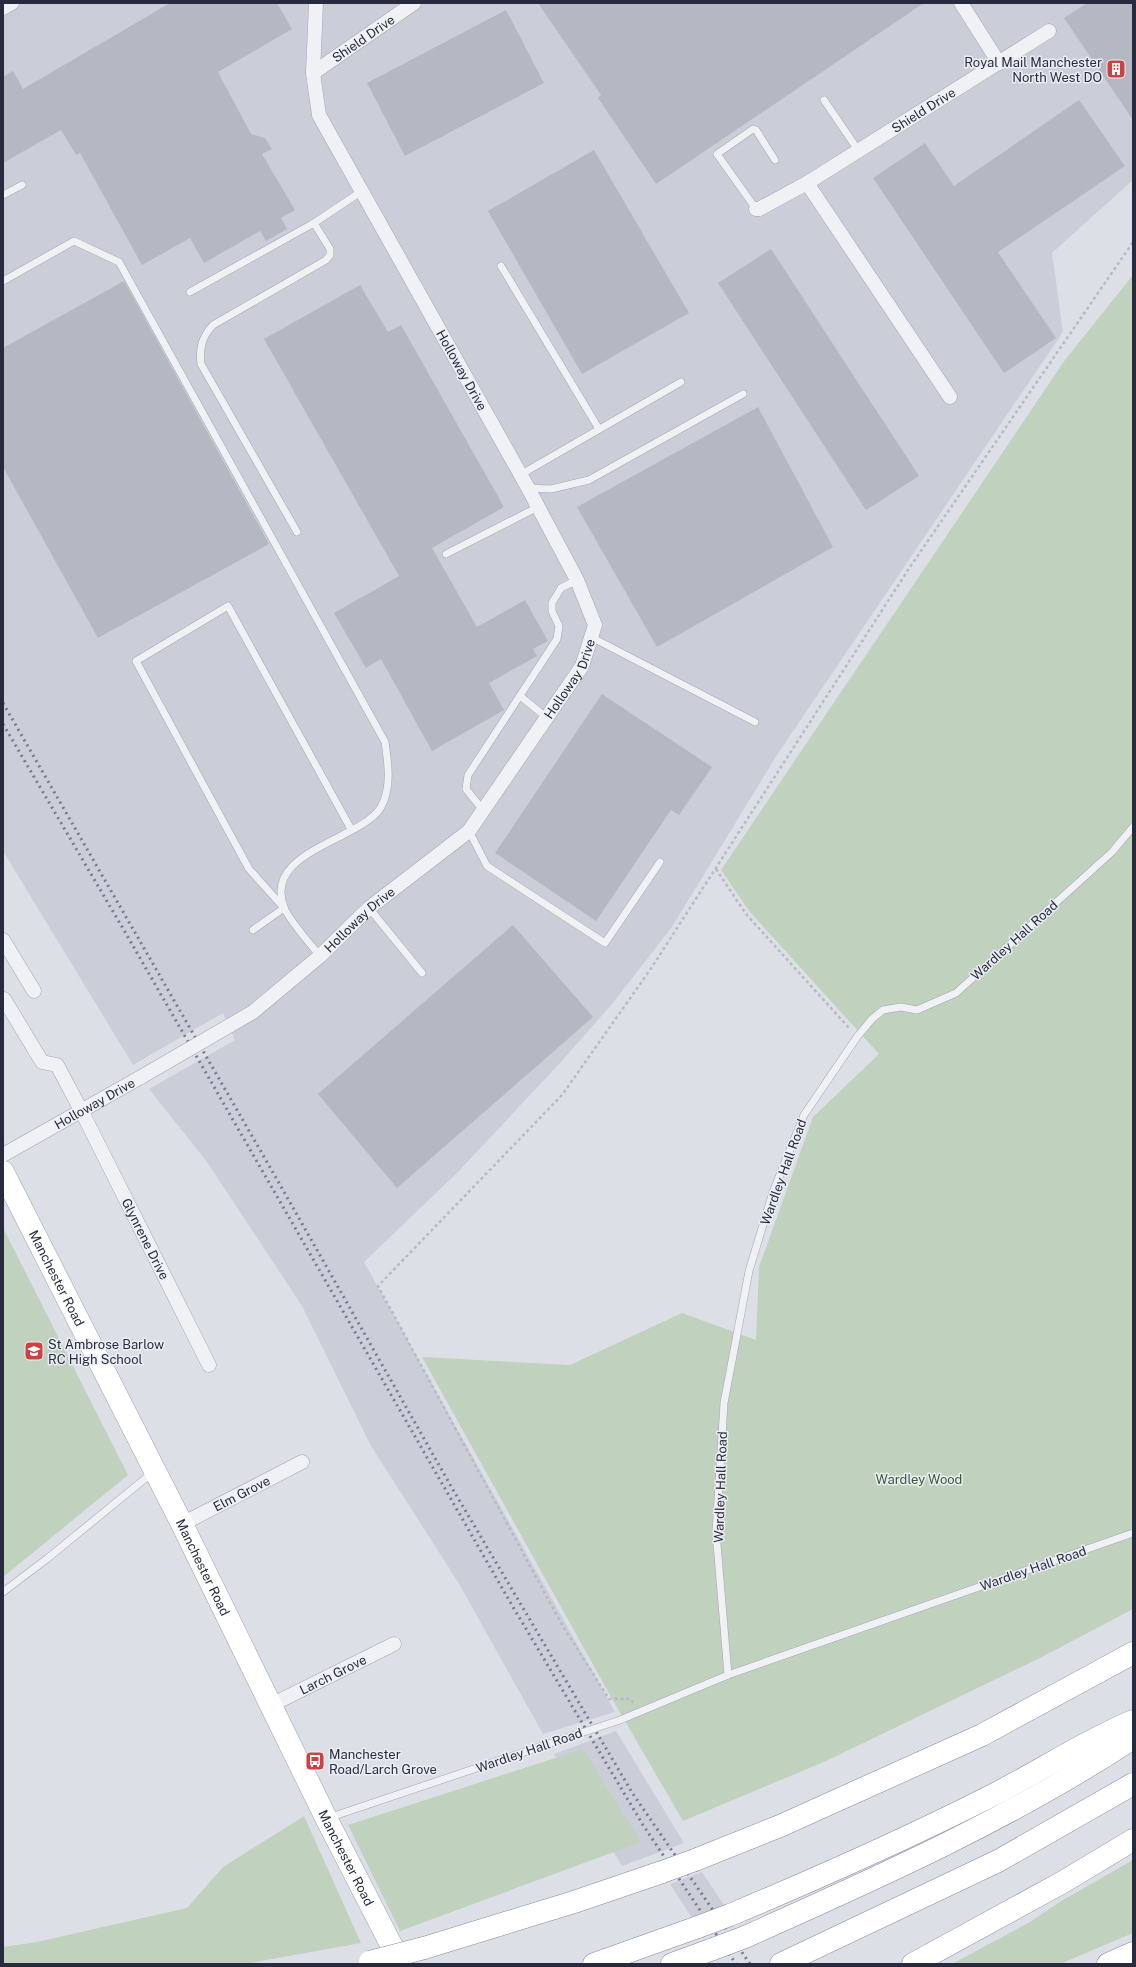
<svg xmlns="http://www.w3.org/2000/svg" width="1136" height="1967" font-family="'Public Sans',sans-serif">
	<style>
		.built { fill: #cbced9 }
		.green { fill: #c0d1be }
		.building { fill: #b4b8c3 }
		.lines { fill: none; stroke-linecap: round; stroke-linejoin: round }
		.service-casing { stroke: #a3a5b1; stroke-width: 8 }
		.minor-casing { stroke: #a3a5b1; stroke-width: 15 }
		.primary-casing { stroke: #9ca2b2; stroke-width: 23 }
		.motorway-casing { stroke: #848b9d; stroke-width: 23 }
		.path { stroke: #b7bac1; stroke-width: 2.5; stroke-dasharray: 3 3; stroke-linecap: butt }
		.service { stroke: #eff1f5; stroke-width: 7 }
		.minor { stroke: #eff1f5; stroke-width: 14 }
		.primary { stroke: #fff; stroke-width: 22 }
		.motorway { stroke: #fff; stroke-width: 22 }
		.rail { stroke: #767c90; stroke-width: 3; stroke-dasharray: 2 4; stroke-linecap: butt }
		.service-bridge-casing { stroke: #a3a5b1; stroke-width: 8; stroke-linecap: butt }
		.minor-bridge-casing { stroke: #a3a5b1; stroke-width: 15; stroke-linecap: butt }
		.motorway-bridge-casing { stroke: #848b9d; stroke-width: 23; stroke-linecap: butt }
		.service-bridge { stroke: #eff1f5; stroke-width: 7 }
		.minor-bridge { stroke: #eff1f5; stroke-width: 14 }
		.motorway-bridge { stroke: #fff; stroke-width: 22 }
		.labels { text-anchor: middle; stroke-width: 3; stroke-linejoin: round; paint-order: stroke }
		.street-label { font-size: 13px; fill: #272b3d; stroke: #eceef5 }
		.poi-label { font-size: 13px; fill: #272b3d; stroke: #eceef5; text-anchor: start }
		.park-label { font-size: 13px; fill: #365934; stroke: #eceef5 }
	</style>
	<rect width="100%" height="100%" fill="#dddfe7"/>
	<g class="built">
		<polygon points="3,3 1133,3 1133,180 1052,253 1063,332 777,755 672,927 612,1004 560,1063 458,1172 364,1262 615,1712 543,1734 458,1582 371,1446 302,1306 207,1162 149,1089 235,1040 223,1013 133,1065 3,851"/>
		<polygon points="616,1731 684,1843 622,1866 554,1754"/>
		<polygon points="702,1872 726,1908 694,1921 670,1884"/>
	</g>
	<g class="green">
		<polygon points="1133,275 1133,1609 1040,1658 826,1761 683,1821 611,1697 422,1357 570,1365 682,1313 756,1340 759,1267 813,1117 879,1054 750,912 721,870 1065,360"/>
		<polygon points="3,1228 128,1475 3,1577"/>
		<polygon points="583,1749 641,1842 400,1931 348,1825"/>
		<polygon points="304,1816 361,1943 245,1964 3,1964 3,1947 37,1942 187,1908 223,1867"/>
		<polygon points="1133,1860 1133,1933 1060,1964 952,1964 1030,1922 1063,1900"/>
	</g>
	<g class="building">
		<polygon points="170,3 277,3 292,29 218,72 251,134 265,138 272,149 262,154 295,210 281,218 287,229 266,241 260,231 204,263 190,238 142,265 80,153 76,155 61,130 3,163 3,77 13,71 23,89"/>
		<polygon points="538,3 924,3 656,184 598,98 601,95"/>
		<polygon points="1087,3 1133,3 1133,120 1064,18"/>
		<polygon points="506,10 544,83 405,156 367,83"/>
		<polygon points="1079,100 1125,166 998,252 1056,338 1004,373 873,178 925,143 954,186"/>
		<polygon points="594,150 689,313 582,374 488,211"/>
		<polygon points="771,249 919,476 866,510 718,283"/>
		<polygon points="124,281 269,544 98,638 3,467 3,348"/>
		<polygon points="360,285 388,332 401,325 504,507 432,548 477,627 525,600 548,641 533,649 537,656 489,683 504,710 432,751 381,659 366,668 334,613 399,576 264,339"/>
		<polygon points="758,407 833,547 657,647 577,507"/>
		<polygon points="602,694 712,767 679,815 671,810 596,921 495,853"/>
		<polygon points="513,925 593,1017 397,1188 318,1094"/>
	</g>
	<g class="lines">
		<defs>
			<g id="service">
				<polyline points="824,100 858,150"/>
				<polyline points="3,195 22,185"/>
				<polyline points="756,209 717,154 753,129 756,130 775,160"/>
				<polyline points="501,266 599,429"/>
				<path d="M3,281L74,241L119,262L385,742C388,763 392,787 381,807C362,840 262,851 284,907C288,919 311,945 320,956"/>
				<polyline points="190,292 314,223"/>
				<polyline points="520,475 681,382"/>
				<polyline points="528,488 551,489 589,480 743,394"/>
				<path d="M297,532L201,364C199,348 202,337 213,325L326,260L330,255V249L314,223L362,191"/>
				<polyline points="446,554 538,507"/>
				<polyline points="591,637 755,722"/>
				<polyline points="520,696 546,717"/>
				<polyline points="483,810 466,789 468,775 557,639 559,626 552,611 552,603 561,588 577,580"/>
				<polyline points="469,831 487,866 605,943 660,862"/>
				<polyline points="369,908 422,973"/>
				<polyline points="253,930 284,908 249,869 136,661 228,606 351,829"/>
				<polyline points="3,1592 48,1558 152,1473"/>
				<polyline points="728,1675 716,1532 724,1403 749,1271 773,1192 804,1115 857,1037 872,1019 883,1010 901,1007 917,1010 956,993 1112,852 1133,827"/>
				<polyline points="620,1720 728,1675 1133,1533"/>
				<polyline points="328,1818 548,1744"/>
			</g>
			<g id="minor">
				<polyline points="961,3 999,63"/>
				<polyline points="3,8 12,3"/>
				<path id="s1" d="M313,73L414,3"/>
				<polyline points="807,183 950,397"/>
				<path id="s2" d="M756,209H759L807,183L1049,31"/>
				<polyline points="3,940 34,991"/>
				<path id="s3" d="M4,999L42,1062L57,1065L82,1112L209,1365"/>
				<path id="s4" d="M229,1026L253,1012L320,956L369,908L469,831L582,666L595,625L577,580L528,488L319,115L313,73L316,3"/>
				<path id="s5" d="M3,1155L141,1077"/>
				<path id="s6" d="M182,1524L302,1462"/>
				<path id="s7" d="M271,1705L394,1644"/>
			</g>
			<g id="primary">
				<path id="s8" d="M3,1172L182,1524L326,1818L401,1964"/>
			</g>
			<g id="motorway">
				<polyline points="695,1860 780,1826 982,1735 1133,1653"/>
				<path d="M730,1915C818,1878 904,1840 989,1797C1037,1773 1083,1742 1133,1721"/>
				<path d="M745,1937C877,1878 1012,1818 1133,1738"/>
				<polyline points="424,1948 574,1902 662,1872"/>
				<polyline points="594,1964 698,1927"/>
				<polyline points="672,1964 713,1949"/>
				<polyline points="781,1964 998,1861 1133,1784"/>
				<polyline points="913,1964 1063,1882 1133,1840"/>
				<polyline points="1108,1964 1133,1953"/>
			</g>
		</defs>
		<use href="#service" class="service-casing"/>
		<use href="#minor" class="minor-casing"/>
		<use href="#primary" class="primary-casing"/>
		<use href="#motorway" class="motorway-casing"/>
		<g class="path">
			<polyline points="716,869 746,914 849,1028"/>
			<polyline points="633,1703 631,1699 609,1699 561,1623 378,1286 562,1095 650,970 910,567 1133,242"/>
		</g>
		<use href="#service" class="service"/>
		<use href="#minor" class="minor"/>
		<use href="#primary" class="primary"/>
		<use href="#motorway" class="motorway"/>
		<g class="rail">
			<polyline points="3,703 279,1183 452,1488 633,1794 750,1964"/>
			<polyline points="3,724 125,932 513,1607 643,1825 736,1964"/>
		</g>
		<defs>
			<polyline id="service-bridge" points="548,1744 620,1720"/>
			<polyline id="minor-bridge" points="141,1077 229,1026"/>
			<g id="motorway-bridge">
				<polyline points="662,1872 695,1860"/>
				<polyline points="698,1927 730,1915"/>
				<polyline points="713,1949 745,1937"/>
				<polyline points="370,1962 424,1948"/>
			</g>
		</defs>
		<use href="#service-bridge" class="service-bridge-casing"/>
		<use href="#minor-bridge" class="minor-bridge-casing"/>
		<use href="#motorway-bridge" class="motorway-bridge-casing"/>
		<use href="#service-bridge" class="service-bridge"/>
		<use href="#minor-bridge" class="minor-bridge"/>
		<use href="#motorway-bridge" class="motorway-bridge"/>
	</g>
	<defs>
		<symbol id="building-square" viewBox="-11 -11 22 22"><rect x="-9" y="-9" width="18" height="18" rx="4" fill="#cd4142" stroke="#eceef5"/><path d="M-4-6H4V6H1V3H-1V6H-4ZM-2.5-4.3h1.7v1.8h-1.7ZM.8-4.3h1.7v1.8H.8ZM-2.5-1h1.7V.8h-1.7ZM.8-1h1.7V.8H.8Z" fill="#fff"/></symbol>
		<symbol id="school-square" viewBox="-11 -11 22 22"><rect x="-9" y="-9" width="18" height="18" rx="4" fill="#cd4142" stroke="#eceef5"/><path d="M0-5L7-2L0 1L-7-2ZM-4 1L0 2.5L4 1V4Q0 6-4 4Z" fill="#fff"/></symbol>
		<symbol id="bus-square" viewBox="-11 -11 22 22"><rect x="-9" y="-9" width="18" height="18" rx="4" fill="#cd4142" stroke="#eceef5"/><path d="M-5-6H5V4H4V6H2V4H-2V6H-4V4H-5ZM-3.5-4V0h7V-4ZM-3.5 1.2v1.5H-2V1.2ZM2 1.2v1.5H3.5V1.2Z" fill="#fff"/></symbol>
	</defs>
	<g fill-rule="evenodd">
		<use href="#building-square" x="1105" y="58" width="22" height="22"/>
		<use href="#school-square" x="23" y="1340" width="22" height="22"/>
		<use href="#bus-square" x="304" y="1750" width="22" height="22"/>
	</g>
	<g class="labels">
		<g class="street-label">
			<text dy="5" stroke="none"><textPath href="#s1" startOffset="61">Shield Drive</textPath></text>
			<text dy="5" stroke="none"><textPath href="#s2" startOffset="195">Shield Drive</textPath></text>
			<text transform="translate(462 370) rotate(61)" y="5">Holloway Drive</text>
			<text dy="5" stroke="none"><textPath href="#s4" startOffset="493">Holloway Drive</textPath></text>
			<text dy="5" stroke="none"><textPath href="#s4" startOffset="169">Holloway Drive</textPath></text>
			<text transform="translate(1014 940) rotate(-42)" y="5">Wardley Hall Road</text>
			<text dy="5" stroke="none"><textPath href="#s5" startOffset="105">Holloway Drive</textPath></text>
			<text transform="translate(783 1172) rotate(-70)" y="5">Wardley Hall Road</text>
			<text dy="5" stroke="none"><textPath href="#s3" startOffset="284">Glynrene Drive</textPath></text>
			<text dy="5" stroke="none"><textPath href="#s8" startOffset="119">Manchester Road</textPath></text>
			<text transform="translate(720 1487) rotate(-88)" y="5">Wardley Hall Road</text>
			<text dy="5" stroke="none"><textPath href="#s6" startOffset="67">Elm Grove</textPath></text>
			<text dy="5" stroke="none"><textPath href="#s8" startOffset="443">Manchester Road</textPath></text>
			<text transform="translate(1033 1568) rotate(-19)" y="5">Wardley Hall Road</text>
			<text dy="5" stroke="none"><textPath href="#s7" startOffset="69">Larch Grove</textPath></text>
			<text transform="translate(529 1750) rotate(-19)" y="5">Wardley Hall Road</text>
			<text dy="5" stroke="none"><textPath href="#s8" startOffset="767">Manchester Road</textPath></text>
		</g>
		<g class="poi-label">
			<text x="1102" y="67" text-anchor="end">Royal Mail Manchester<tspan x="1102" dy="15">North West DO</tspan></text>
			<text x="48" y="1349">St Ambrose Barlow<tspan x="48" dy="15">RC High School</tspan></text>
			<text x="329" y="1759">Manchester<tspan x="329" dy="15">Road/Larch Grove</tspan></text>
		</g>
		<g class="park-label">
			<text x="919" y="1484">Wardley Wood</text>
		</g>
	</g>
	<rect width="1136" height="1967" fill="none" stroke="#272b3d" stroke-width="8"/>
</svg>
